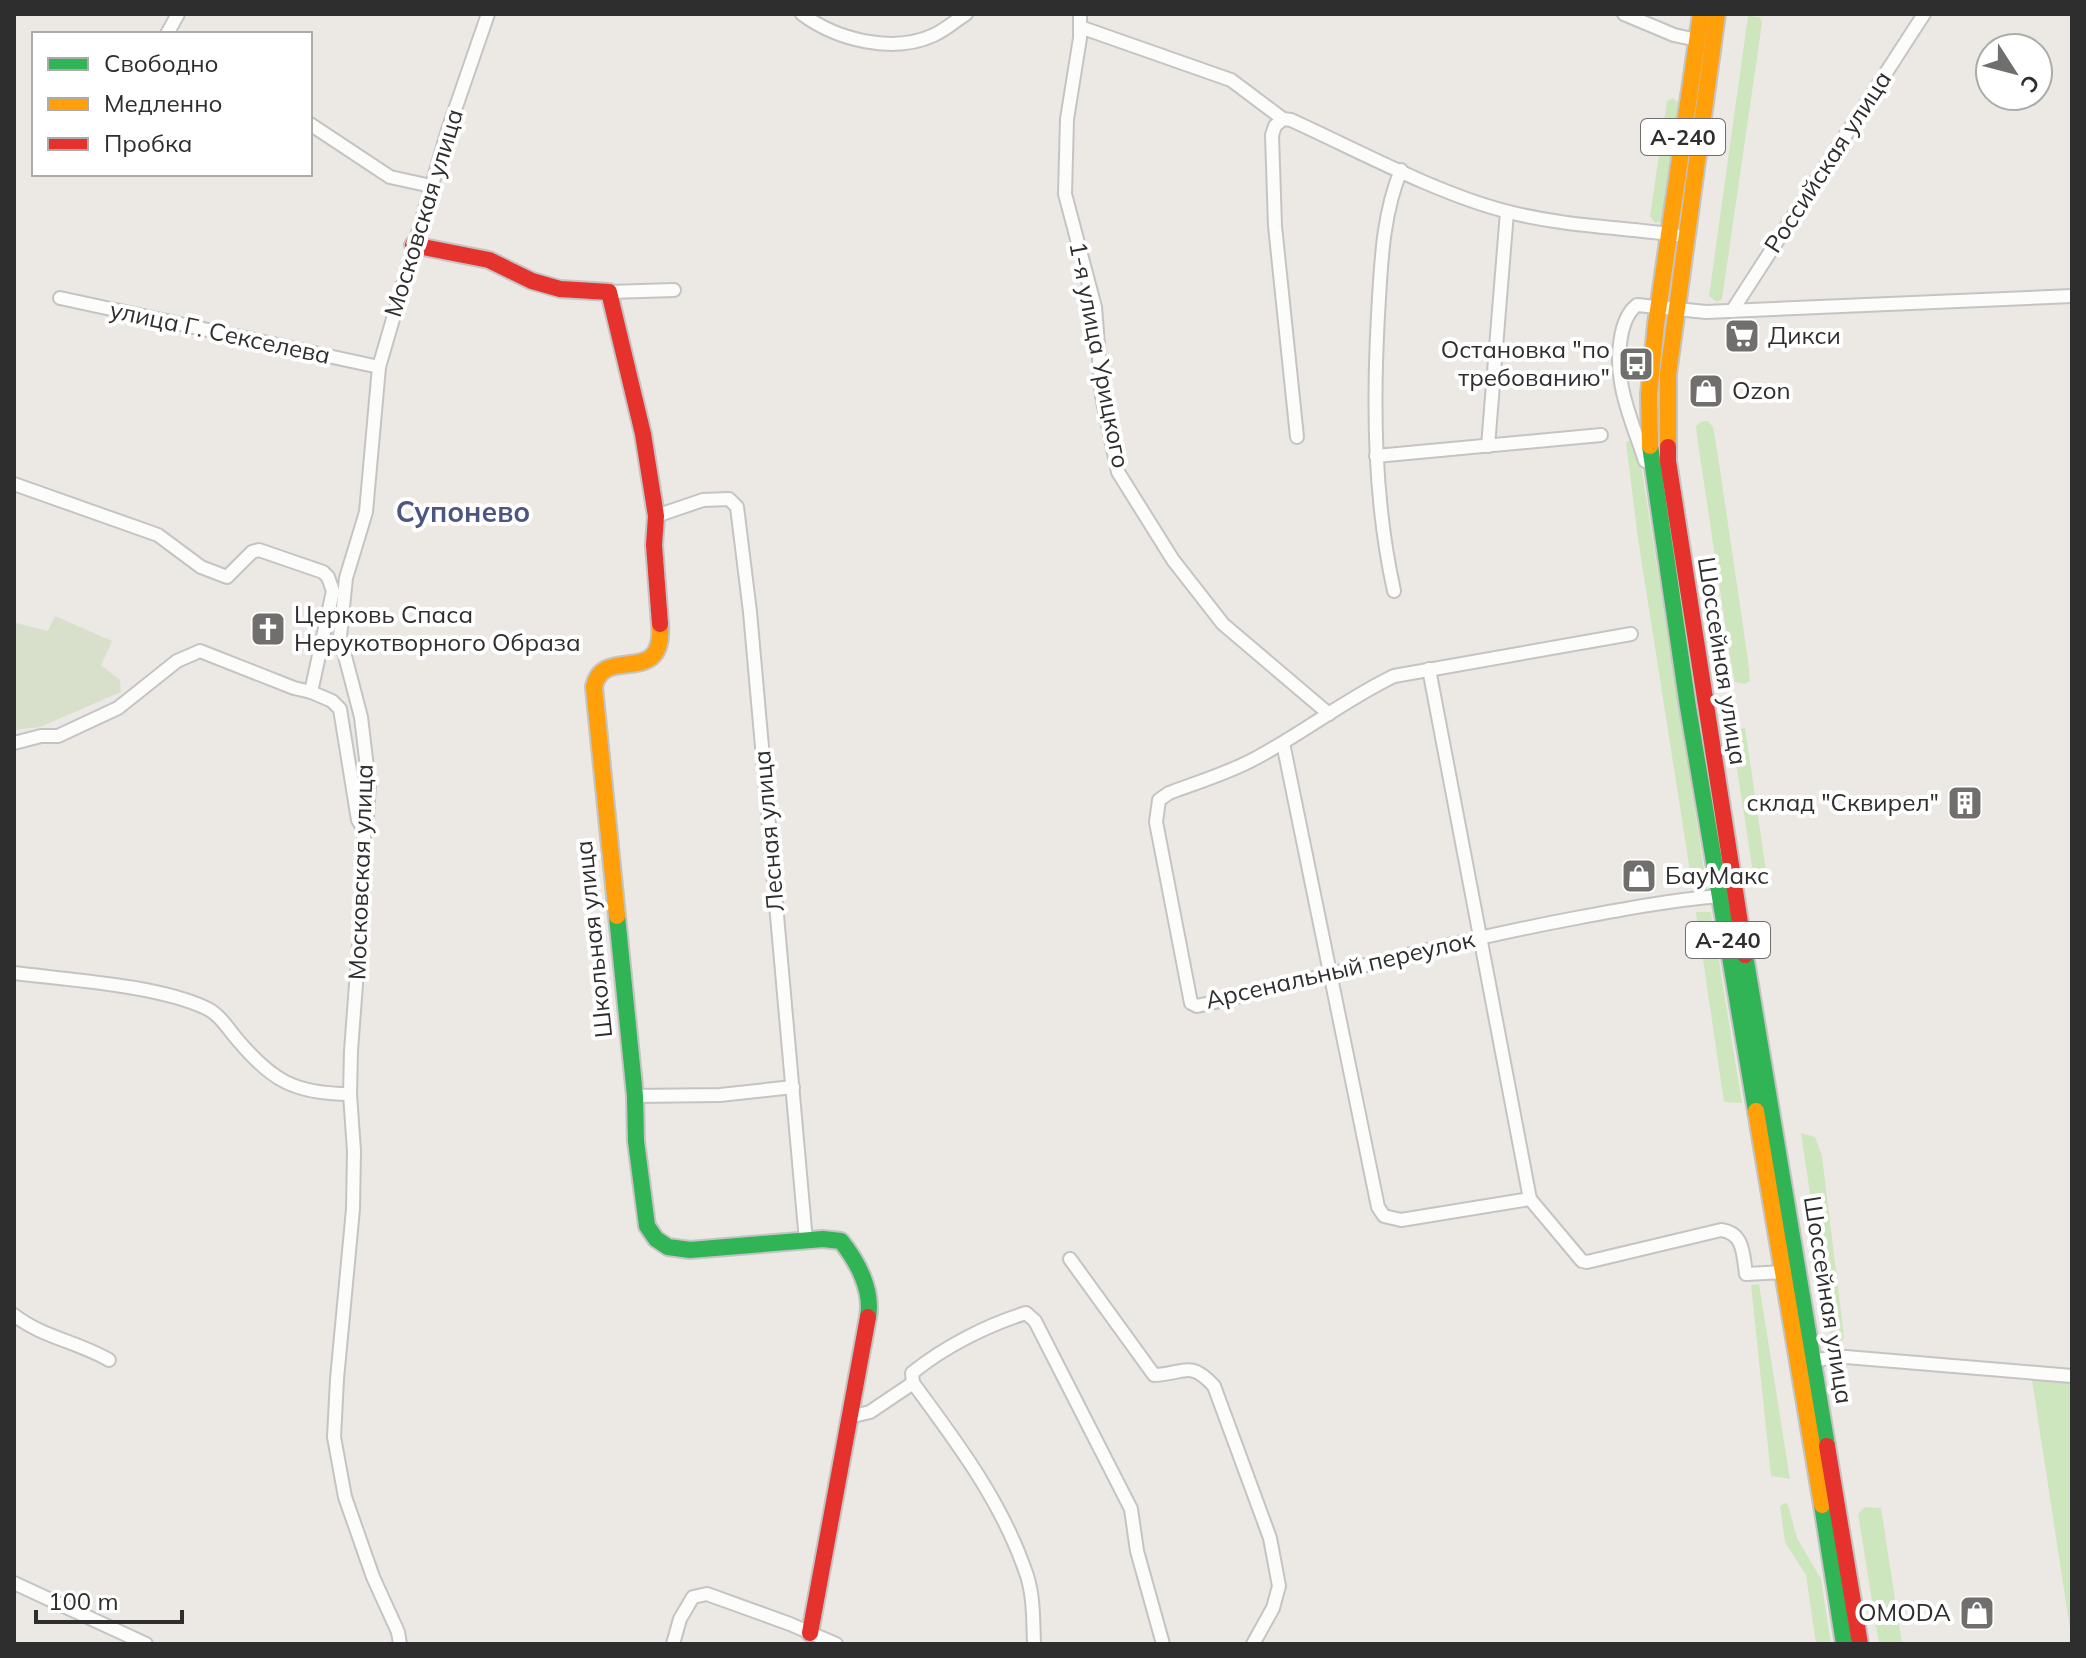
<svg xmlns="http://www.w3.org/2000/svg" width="2086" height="1658" font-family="Mulish,sans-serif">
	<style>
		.green { fill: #cee6be }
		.cemetery { fill: #d8e0cc }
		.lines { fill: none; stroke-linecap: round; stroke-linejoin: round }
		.street-casing { stroke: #c5c4c5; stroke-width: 16 }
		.fast-casing { stroke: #c5c4c5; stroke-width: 20 }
		.slow-casing { stroke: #c5c4c5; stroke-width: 20 }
		.jam-casing { stroke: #c5c4c5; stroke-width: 20 }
		.street { stroke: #fcfcfb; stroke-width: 12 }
		.fast { stroke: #30b455; stroke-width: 16 }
		.slow { stroke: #ff9f0a; stroke-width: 16 }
		.jam { stroke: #e5322d; stroke-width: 16 }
		.labels { text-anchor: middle; stroke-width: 8; stroke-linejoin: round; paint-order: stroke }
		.shield { fill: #fff; stroke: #6d6d6d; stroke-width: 2 }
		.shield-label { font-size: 22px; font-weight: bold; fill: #2e2e2e }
		.street-label { font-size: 24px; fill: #2e2e2e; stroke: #fff }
		.poi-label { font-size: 24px; fill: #2e2e2e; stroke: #fff; text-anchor: start }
		.quarter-label { font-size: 28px; font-weight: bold; fill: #4d5680; stroke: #fff }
	</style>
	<rect width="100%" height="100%" fill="#ece8e4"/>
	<g class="green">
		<polygon points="1748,16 1760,17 1762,23 1722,299 1717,302 1709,296"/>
		<polygon points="1673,98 1679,103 1664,221 1655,223 1650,216 1667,101"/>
		<polygon points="1708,421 1713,427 1718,456 1748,660 1750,681 1745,684 1735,682 1730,657 1697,436 1696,426 1701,422"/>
		<polygon points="1630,441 1637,446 1640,458 1707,889 1693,890 1638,539 1626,442"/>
		<polygon points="1745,728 1768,884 1755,885 1731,731"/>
		<polygon points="1696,912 1711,912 1742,1103 1724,1102"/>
		<polygon points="1801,1133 1815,1137 1822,1156 1844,1337 1841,1343 1832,1342"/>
		<polygon points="1759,1284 1790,1479 1771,1476 1751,1285"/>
		<polygon points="2032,1380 2072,1383 2072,1642"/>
		<polygon points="1785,1503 1788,1505 1797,1538 1821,1579 1831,1644 1816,1644 1806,1575 1785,1542 1780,1506"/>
		<polygon points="1865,1507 1881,1508 1902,1644 1879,1644 1858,1514"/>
	</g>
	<polygon class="cemetery" points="55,616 112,641 101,665 120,680 121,692 40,727 14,730 14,626 16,623 48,631"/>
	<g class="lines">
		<defs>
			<g id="street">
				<path d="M802,14C837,40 893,54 934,35C945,30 955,21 966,14"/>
				<polyline points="1080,14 1080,38 1067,119 1065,194 1095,307 1102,396 1118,472 1173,560 1223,624 1329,714"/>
				<polyline points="1624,14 1674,35 1697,40"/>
				<polyline points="1080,27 1231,80 1283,119"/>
				<polyline points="167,34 178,14"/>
				<polyline points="310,124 390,177 431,186"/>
				<polyline points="609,292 674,290"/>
				<polyline points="60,298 379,367"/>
				<polyline points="1732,311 1924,14"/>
				<path d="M1297,437L1275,226L1272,135L1275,126L1283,119L1291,120C1357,150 1436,193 1505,211C1561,226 1619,227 1676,235"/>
				<polyline points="1488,446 1507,212"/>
				<polyline points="1376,456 1601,435"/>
				<path d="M1645,461C1637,435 1625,409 1621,382C1617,361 1618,319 1637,305L1706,312L2072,296"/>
				<polyline points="14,484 158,535 201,567 227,577 252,552 259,550 323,572 328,577 333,591 311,692 332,701 340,709 358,820 364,830"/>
				<polyline points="656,516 703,500 729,499 737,507 750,612 806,1241"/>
				<path d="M1394,591C1374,500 1373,408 1378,315C1381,266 1382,216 1401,170"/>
				<path d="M1631,634L1394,676C1346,699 1303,733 1256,758C1229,773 1198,782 1169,793L1159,800L1156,822L1191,1003L1197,1006C1324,977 1448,942 1576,918C1624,909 1672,900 1720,896"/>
				<polyline points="1429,669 1530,1199"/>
				<polyline points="14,743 41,736 58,736 118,708 177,661 200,651 294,688 311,692"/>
				<path d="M1283,743L1378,1207L1384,1216L1401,1220L1530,1199L1582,1261L1587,1262L1721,1230C1744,1233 1743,1254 1746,1274L1784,1272"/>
				<path d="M14,973C69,980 157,985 206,1008C219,1014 227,1027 236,1038C271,1080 294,1094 350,1094"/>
				<polyline points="635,1096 720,1095 793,1087"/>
				<path d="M1070,1259L1154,1375C1185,1374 1189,1359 1214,1386L1270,1538L1279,1586L1273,1608L1253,1644"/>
				<path d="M14,1315C42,1337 78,1342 109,1360"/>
				<polyline points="1814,1360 1846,1357 2072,1376"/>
				<path d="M913,1383L912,1373C944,1347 987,1325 1026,1313L1035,1321L1131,1509L1137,1551L1163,1644"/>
				<path d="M849,1417L870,1412L913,1383C956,1441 1001,1501 1025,1570C1034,1593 1033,1619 1034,1644"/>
				<polyline points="14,1583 146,1644"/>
				<polyline points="400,1644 398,1632 373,1577 345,1497 334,1437 337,1379 353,1209 354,1151 350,1094 351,1051 364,877 364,830 367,816 369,784 361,717 340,637 346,578 366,512 379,367 448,130 488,14"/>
				<polyline points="673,1644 680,1619 693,1597 707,1594 790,1624 836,1644"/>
			</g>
			<g id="fast">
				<polyline points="1650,446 1688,707 1756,1111"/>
				<path d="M617,916L635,1096L636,1141L647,1226L656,1239L668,1247L690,1250L823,1239L841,1241C857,1261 873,1290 868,1317"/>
				<polyline points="1745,955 1827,1446"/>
				<polyline points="1822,1505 1844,1644"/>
			</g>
			<g id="slow">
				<polyline points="1650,446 1649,394 1656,324 1701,14"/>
				<polyline points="1668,447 1668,374 1717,14"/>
				<path d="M617,916L594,687C603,643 665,690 660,624"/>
				<polyline points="1756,1111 1822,1505"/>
			</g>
			<g id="jam">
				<polyline points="413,245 489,260 532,281 560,289 609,292 643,434 656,516 654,545 660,624"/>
				<polyline points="1668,447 1668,461 1745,955"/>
				<polyline points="1827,1446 1860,1644"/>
				<polyline points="810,1633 868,1317"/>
			</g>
		</defs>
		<use href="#street" class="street-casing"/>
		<use href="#fast" class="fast-casing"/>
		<use href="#slow" class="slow-casing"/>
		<use href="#jam" class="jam-casing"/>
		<use href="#street" class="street"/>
		<use href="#fast" class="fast"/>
		<use href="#slow" class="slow"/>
		<use href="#jam" class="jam"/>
	</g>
	<defs>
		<symbol id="supermarket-square" viewBox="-11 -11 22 22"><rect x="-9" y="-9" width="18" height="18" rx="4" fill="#706f6e" stroke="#fff"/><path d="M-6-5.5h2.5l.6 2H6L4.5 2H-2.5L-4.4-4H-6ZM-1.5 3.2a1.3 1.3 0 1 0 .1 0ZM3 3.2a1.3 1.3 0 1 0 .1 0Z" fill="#fff"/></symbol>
		<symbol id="bus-square" viewBox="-11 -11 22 22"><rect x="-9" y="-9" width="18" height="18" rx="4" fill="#706f6e" stroke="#fff"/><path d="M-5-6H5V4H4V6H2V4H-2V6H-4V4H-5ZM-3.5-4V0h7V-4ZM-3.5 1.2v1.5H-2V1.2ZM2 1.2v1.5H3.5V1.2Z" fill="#fff"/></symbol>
		<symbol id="shop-square" viewBox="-11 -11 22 22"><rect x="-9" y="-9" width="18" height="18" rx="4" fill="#706f6e" stroke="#fff"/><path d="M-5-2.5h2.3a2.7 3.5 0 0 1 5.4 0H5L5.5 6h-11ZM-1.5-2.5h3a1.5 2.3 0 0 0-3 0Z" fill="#fff"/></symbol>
		<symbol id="church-square" viewBox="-11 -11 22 22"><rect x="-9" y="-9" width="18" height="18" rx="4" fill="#706f6e" stroke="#fff"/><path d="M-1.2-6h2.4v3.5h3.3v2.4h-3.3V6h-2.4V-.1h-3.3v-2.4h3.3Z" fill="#fff"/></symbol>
		<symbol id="building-square" viewBox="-11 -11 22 22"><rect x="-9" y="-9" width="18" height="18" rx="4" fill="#706f6e" stroke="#fff"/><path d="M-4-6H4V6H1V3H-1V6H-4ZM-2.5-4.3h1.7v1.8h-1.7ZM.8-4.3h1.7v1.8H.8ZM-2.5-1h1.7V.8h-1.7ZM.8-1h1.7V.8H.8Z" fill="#fff"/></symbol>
	</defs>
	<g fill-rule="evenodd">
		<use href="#supermarket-square" x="1722" y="316" width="40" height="40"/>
		<use href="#bus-square" x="1616" y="344" width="40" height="40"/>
		<use href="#shop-square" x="1686" y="371" width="40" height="40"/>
		<use href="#church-square" x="248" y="609" width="40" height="40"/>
		<use href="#building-square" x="1945" y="783" width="40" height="40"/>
		<use href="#shop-square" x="1619" y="856" width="40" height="40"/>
		<use href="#shop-square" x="1957" y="1593" width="40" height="40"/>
	</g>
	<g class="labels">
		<g class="shield">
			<rect x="1641" y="119" width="84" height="36" rx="6"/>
			<rect x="1686" y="922" width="84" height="36" rx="6"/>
		</g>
		<g class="shield-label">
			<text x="1683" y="145">А-240</text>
			<text x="1728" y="948">А-240</text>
		</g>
		<g class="street-label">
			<text transform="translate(1828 162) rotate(-57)" y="8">Российская улица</text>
			<text transform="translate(424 213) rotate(-73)" y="8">Московская улица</text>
			<text transform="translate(220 333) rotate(12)" y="8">улица Г. Секселева</text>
			<text transform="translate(1099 355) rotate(79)" y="8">1-я улица Урицкого</text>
			<text transform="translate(1722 661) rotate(81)" y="8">Шоссейная улица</text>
			<text transform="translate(769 831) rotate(-95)" y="8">Лесная улица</text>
			<text transform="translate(361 872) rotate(-88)" y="8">Московская улица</text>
			<text transform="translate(594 939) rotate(-96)" y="8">Школьная улица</text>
			<text transform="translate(1340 970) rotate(-13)" y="8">Арсенальный переулок</text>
			<text transform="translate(1828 1300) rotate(81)" y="8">Шоссейная улица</text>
		</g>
		<g class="poi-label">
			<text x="1768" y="344">Дикси</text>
			<text x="1610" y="358" text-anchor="end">Остановка "по<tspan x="1610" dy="28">требованию"</tspan></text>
			<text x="1732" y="399">Ozon</text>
			<text x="294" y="623">Церковь Спаса<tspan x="294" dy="28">Нерукотворного Образа</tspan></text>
			<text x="1939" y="811" text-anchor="end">склад "Сквирел"</text>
			<text x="1665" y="884">БауМакс</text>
			<text x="1951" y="1621" text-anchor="end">OMODA</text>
		</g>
		<g class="quarter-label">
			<text x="463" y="522">Супонево</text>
		</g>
	</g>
	<rect width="2086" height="1658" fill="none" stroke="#2e2e2e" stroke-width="32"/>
	<rect x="32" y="32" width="280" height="144" fill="#ffffff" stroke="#ababab" stroke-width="2"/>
	<rect x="48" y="58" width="40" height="12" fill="#30b455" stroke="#ababab" stroke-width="2"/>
	<text x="104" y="72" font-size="24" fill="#2e2e2e">Свободно</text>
	<rect x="48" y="98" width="40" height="12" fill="#ff9f0a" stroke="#ababab" stroke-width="2"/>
	<text x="104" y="112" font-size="24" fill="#2e2e2e">Медленно</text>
	<rect x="48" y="138" width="40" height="12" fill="#e5322d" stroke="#ababab" stroke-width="2"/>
	<text x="104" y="152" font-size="24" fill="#2e2e2e">Пробка</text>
	<g transform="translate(2014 72) rotate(126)"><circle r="38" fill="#ffffff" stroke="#ababab" stroke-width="2"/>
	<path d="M0-6L14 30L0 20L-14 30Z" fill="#706f6e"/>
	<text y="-12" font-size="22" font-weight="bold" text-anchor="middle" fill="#2e2e2e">С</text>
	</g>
	<path d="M36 1610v12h146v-12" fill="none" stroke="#2e2e2e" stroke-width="4"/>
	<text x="48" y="1610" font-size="24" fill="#2e2e2e" stroke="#ffffff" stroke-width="6" paint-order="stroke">100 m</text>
</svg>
